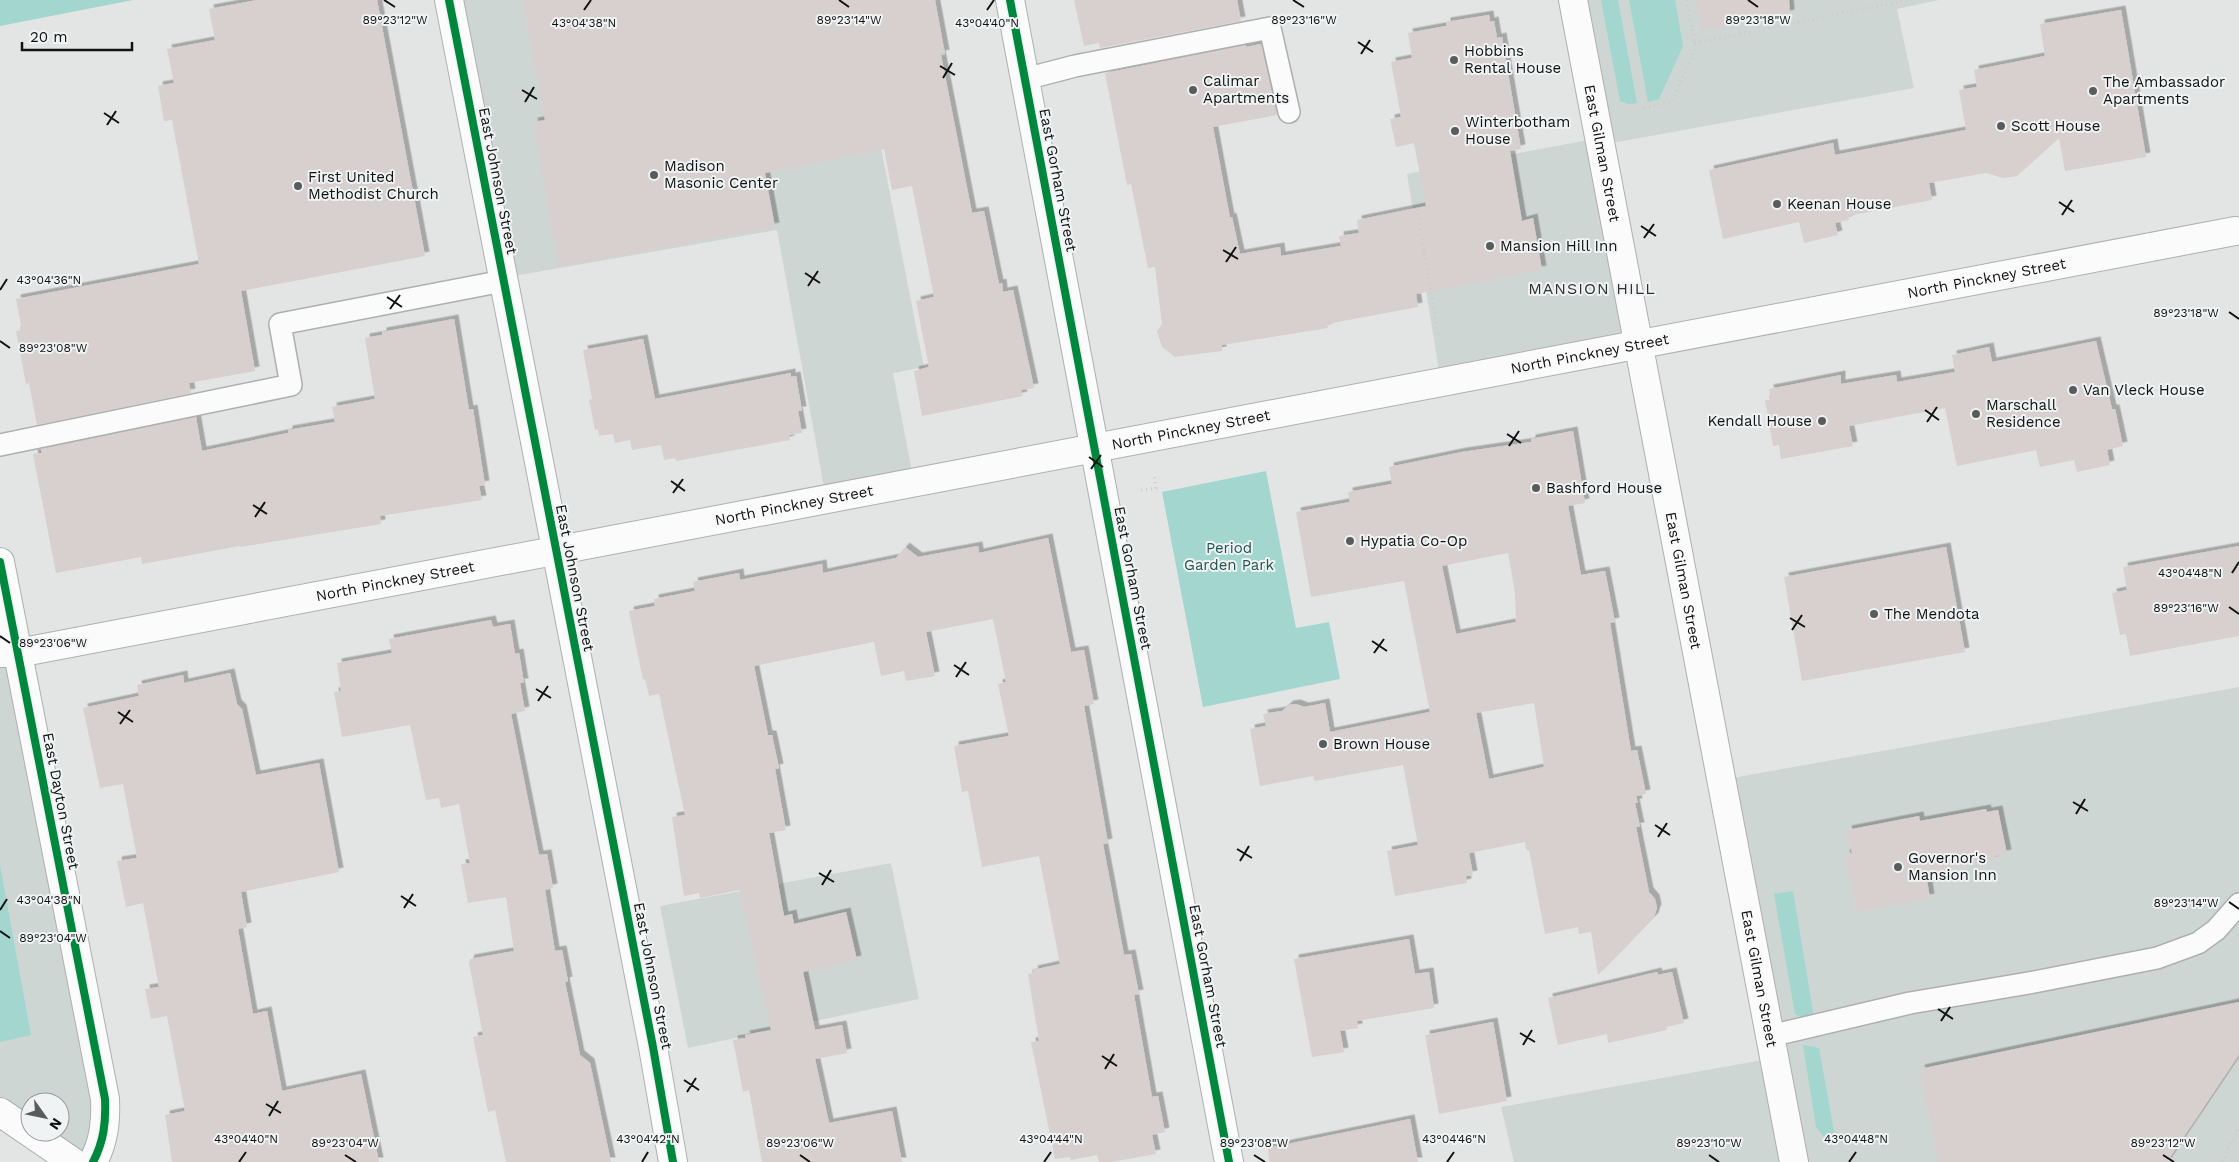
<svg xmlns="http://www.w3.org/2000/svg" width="2239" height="1162" font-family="'Work Sans',sans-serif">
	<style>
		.built { fill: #ced6d4; fill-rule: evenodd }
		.green { fill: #a2d6ce }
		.building { fill: #d8cfcf; fill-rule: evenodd; filter: url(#shadow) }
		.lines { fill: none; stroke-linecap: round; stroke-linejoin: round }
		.service-casing { stroke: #aeb0af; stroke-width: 24 }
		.minor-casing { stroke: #aeb0af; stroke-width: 30 }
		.tertiary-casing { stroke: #aeb0af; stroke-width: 30 }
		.secondary-casing { stroke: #aeb0af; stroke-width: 30 }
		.path { stroke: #cacccb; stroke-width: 3; stroke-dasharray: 1 4; stroke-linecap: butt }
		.service { stroke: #fbfbfb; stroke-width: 21 }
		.minor { stroke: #fbfbfb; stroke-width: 28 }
		.tertiary { stroke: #fbfbfb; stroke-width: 28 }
		.secondary { stroke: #fbfbfb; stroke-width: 28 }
		.cycleway-casing { stroke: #eff3f3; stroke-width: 11 }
		.cycleway { stroke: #00873e; stroke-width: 8 }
		.ticks { fill: none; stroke: #111212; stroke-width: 2 }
		.poi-dot { fill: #5a5c5c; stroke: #eff3f3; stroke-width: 2 }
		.labels { text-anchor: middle; stroke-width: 4; stroke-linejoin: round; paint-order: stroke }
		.poi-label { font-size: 15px; fill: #111212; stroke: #eff3f3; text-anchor: start }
		.street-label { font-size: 15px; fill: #111212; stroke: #eff3f3 }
		.park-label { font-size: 15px; fill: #22564f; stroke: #eff3f3 }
		.neighbourhood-label { font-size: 16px; letter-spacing: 1px; fill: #2f3332; stroke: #eff3f3 }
		.ticks-label { font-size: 12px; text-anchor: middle; fill: #111212; stroke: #eff3f3; stroke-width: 4; stroke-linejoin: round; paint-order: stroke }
	</style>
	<defs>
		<filter id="shadow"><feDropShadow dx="4.5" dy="-4.5" stdDeviation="0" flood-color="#0004"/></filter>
	</defs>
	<rect width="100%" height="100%" fill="#e3e5e4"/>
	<g class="built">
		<polygon points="449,0 852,0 924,367 893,373 914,482 826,498 777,230 503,278"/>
		<polygon points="1573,0 1939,0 1897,9 1914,88 1601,145 1638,343 1441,383 1407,174 1599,138"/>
		<path d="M0,562L105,1099L106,1123L101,1146L93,1162H73L0,1112ZM30,1102H60V1132H30Z"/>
		<polygon points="2239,687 2239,1162 1514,1162 1501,1107 1774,1058 1721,780"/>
		<polygon points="891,863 919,999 688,1048 660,906"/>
	</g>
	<g class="green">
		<polygon points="0,0 133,0 0,26"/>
		<polygon points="1601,0 1618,0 1637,103 1629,104 1620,101"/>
		<polygon points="1629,0 1675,0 1683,46 1659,99 1648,102"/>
		<polygon points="1266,471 1296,628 1329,622 1340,679 1203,707 1162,492"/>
		<polygon points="0,865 31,1035 0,1042"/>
		<polygon points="1793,891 1814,1018 1801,1017 1795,1014 1774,894"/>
		<polygon points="1803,1045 1819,1048 1835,1137 1824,1137 1816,1127"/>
	</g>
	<g class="building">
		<polygon points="258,0 377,0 425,256 241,291 255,371 189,383 191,393 37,425 29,383 26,384 16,331 22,330 16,299 199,264 172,120 164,121 158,86 174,83 167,49 215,40 209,9"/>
		<polygon points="523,0 935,0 945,54 941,55 972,213 984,211 999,284 1002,283 1003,292 1013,290 1034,388 1021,390 1023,396 922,416 914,371 929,367 916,301 934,297 912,186 892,190 884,149 765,173 775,227 559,267 533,122 545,120"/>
		<polygon points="1074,0 1237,0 1241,21 1100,48 1099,43 1084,46"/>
		<polygon points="1696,0 1789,0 1790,14 1702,31"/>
		<polygon points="2121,10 2146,157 2065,171 2059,138 2017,176 2003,178 1986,173 1929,183 1932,200 1848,216 1849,220 1835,223 1838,235 1804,243 1799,222 1723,239 1709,170 1833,143 1835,155 1966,130 1959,90 1977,87 1974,70 2045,56 2040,24"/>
		<polygon points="1489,15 1490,22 1494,21 1497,38 1502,37 1521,149 1510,151 1522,221 1533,218 1542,270 1416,294 1418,307 1327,324 1328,328 1222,345 1222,351 1175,357 1162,347 1157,331 1162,324 1155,267 1148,268 1131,184 1127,185 1105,73 1246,45 1246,47 1261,44 1277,115 1213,127 1230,218 1232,217 1240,254 1280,247 1281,256 1341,246 1339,236 1359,233 1357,220 1426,206 1414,143 1396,147 1390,119 1401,117 1391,62 1412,58 1408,33 1446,26 1446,22"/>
		<polygon points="454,319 469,410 473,409 485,485 479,486 482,500 380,516 381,524 240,547 240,546 142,564 141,557 56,573 33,454 42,453 41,449 196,417 202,451 288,433 288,430 335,422 332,407 375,399 365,338 382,335 382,332"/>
		<polygon points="643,339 655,399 791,373 791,377 796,376 802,411 798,411 802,433 789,435 790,440 676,461 675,458 664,460 661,445 632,450 630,440 615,443 613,434 599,436 598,429 595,430 589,400 592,399 583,350"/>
		<polygon points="2096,341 2112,409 2115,409 2123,446 2107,450 2110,465 2077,472 2074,460 2040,467 2036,450 1957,466 1945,408 1849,426 1853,446 1781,459 1779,445 1773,446 1765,400 1771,400 1769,389 1841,375 1841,384 1896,375 1897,382 1955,372 1952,355 1989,347 1992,362"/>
		<path d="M1573,431L1585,503L1568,506L1581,575L1605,571L1615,622L1610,623L1631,751L1637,750L1646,794L1636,796L1638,803H1635L1640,827H1636L1649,892L1655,899L1657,908L1654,917L1598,975L1591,932L1579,934L1578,927L1545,934L1529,850H1526L1525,842L1469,853L1473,875L1466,876L1467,883L1395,896L1387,851L1418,845L1403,765L1315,781L1313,776L1260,786L1250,729L1266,726L1263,714L1282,711L1289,705L1296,704L1304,707L1325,703L1330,732L1430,712L1404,581L1311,597L1296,512L1350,502L1348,492L1392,484L1389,467L1462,452L1531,442V439ZM1508,553L1515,593L1516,622L1456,634L1442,566ZM1534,703L1544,767L1489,779L1476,713Z"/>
		<polygon points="1048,538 1071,652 1084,650 1094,704 1084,706 1108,843 1103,844 1124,955 1131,954 1139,994 1134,995 1152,1097 1158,1096 1165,1132 1152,1135 1156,1154 1111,1162 1099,1162 1097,1155 1071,1160 1070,1157 1055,1159 1031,1042 1039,1041 1028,974 1034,973 1033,970 1060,964 1039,856 982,867 968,791 962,792 954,746 1009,736 998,684 1006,682 993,619 926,632 935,676 906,681 904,671 881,676 874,642 754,666 768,735 772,735 779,768 775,769 786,830 769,833 784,916 792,914 794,924 846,912 857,960 803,972 815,1030 842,1025 847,1053 815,1059 829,1123 892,1111 902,1162 762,1162 749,1090 743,1092 733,1040 746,1038 745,1035 771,1030 740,890 700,898 699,893 684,896 672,817 685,815 659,694 649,696 645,679 643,680 629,611 655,606 654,599 695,591 693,582 739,573 740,580 822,564 823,573 896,558 905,547 918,557 978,546 979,553"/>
		<polygon points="2239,546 2239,636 2130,656 2126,634 2120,635 2112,593 2127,590 2123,567"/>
		<polygon points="1946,547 1965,652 1802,681 1784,577"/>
		<polygon points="491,620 493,627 510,624 515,654 519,653 524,683 520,683 525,711 511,714 539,855 547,854 553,888 545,890 555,951 562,950 568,981 565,982 580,1055 590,1063 611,1162 506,1162 495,1110 488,1112 473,1037 483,1035 469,963 470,959 514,951 506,897 468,903 461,864 470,863 459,804 441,808 439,798 426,800 410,725 342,737 334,692 341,691 337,663 392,653 389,639"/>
		<polygon points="230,673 237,704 242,709 256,775 319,763 339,872 241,892 247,927 238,929 253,1014 267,1011 282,1091 361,1074 379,1162 172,1162 165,1115 185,1111 167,1016 151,1019 145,989 159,987 143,903 126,907 117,861 137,858 123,784 100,788 83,708 139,696 137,685 183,675 184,683"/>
		<polygon points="1986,809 1987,812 1998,810 2007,854 1995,856 1995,860 1926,874 1930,898 1857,912 1846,857 1845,854 1852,853 1847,830 1919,816 1920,821"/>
		<polygon points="1409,939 1415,974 1429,972 1434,1008 1357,1021 1358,1028 1340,1031 1344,1052 1312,1057 1294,959"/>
		<polygon points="1657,972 1658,975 1672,972 1684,1023 1666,1027 1667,1030 1608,1043 1607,1034 1558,1045 1548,998"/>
		<polygon points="2239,1002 2239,1055 2167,1162 1939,1162 1920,1069"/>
		<polygon points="1493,1022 1507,1101 1439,1114 1425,1035"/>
		<polygon points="1410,1119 1418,1162 1269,1162 1268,1148"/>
	</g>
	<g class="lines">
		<defs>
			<g id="service">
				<polyline points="1025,79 1075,66 1270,28 1289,112"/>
				<polyline points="0,445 291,385 280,324 503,281"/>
				<polyline points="1770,1036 1910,1003 2034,982 2157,958 2198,943 2216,930 2239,904"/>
			</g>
			<g id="minor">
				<path id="s1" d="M1573,0L1794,1162"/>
				<path id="s2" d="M0,653H18L2235,231"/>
				<polyline points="0,1112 73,1162"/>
			</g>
			<path id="tertiary" d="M0,562L105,1099C106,1122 104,1141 93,1162"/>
			<g id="secondary">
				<polyline points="449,0 653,1047 673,1162"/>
				<polyline points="1010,0 1229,1162"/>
			</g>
		</defs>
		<use href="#service" class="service-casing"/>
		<use href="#minor" class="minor-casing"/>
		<use href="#tertiary" class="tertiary-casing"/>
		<use href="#secondary" class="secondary-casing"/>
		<g class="path">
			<polyline points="1695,43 1908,0"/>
			<polyline points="1644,108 1671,102 1696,49 1686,0"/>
			<polyline points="1417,209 1438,334"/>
			<polyline points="1141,490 1156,488 1154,475"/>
			<polyline points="2222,1162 2239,1127"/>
		</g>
		<use href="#service" class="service"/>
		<use href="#minor" class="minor"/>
		<use href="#tertiary" class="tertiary"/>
		<use href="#secondary" class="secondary"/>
		<defs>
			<g id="cycleway">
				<polyline points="449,0 653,1047 673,1162"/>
				<polyline points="1010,0 1229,1162"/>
				<path d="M0,562L105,1099C106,1122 104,1141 93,1162"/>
			</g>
		</defs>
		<use href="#cycleway" class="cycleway-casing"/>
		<use href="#cycleway" class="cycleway"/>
	</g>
	<path class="ticks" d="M384,0L395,7M839,0L849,7M1293,0L1304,7M1748,0L1758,7M584,10L591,0M987,10L994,0M1358,42L1373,52M1361,54L1370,40M940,66L955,75M943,78L952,63M522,90L537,99M525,102L534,87M104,113L119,123M107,125L116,111M2059,202L2074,212M2062,215L2072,200M1641,226L1656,236M1644,238L1654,224M1223,250L1238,259M1226,262L1236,247M805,273L820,283M808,286L818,271M0,290L7,279M387,297L402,307M390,309L400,295M2229,312L2239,319M0,341L10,348M1925,410L1939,420M1927,422L1937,407M1507,434L1521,443M1509,446L1519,431M1089,457L1103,467M1091,469L1101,455M671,481L685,491M673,493L683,479M253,505L267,514M255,517L265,502M2232,573L2239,562M2229,607L2239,614M1790,618L1805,627M1792,630L1802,615M0,636L10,643M1372,641L1387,651M1374,653L1384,639M954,665L969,675M956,677L966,662M536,689L551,698M538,701L548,686M118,712L133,722M120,724L130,710M2073,802L2088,811M2076,814L2085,799M1655,825L1670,835M1658,837L1667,823M1237,849L1252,858M1240,861L1249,846M819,873L834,882M822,885L831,870M401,896L416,906M2229,902L2239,909M404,908L413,894M0,910L7,899M0,931L10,938M1938,1009L1953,1019M1941,1021L1950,1007M1520,1033L1535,1042M1523,1045L1532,1030M1102,1056L1117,1066M1105,1069L1114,1054M684,1080L699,1090M687,1092L696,1078M266,1104L281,1113M269,1116L278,1101M345,1155L356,1162M800,1155L810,1162M1254,1155L1265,1162M1709,1155L1719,1162M2163,1155L2174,1162M239,1162L246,1152M642,1162L648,1152M1044,1162L1051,1152M1447,1162L1454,1152M1849,1162L1856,1152"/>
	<g class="poi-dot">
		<circle cx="1454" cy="60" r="5"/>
		<circle cx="1193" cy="90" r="5"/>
		<circle cx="2093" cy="91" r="5"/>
		<circle cx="2001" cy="126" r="5"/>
		<circle cx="1455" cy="131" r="5"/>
		<circle cx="654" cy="175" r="5"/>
		<circle cx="298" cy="186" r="5"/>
		<circle cx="1777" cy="204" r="5"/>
		<circle cx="1490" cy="246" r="5"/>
		<circle cx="2073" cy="390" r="5"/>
		<circle cx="1976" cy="414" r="5"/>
		<circle cx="1822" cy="421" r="5"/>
		<circle cx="1536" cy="488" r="5"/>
		<circle cx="1350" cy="541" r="5"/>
		<circle cx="1874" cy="614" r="5"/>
		<circle cx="1323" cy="744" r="5"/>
		<circle cx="1898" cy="867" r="5"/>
	</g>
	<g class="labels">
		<g class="poi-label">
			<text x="1464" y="56">Hobbins<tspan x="1464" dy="17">Rental House</tspan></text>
			<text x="1203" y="86">Calimar<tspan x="1203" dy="17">Apartments</tspan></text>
			<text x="2103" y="87">The Ambassador<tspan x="2103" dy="17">Apartments</tspan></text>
			<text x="1465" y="127">Winterbotham<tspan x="1465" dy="17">House</tspan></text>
			<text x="2011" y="131">Scott House</text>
			<text x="664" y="171">Madison<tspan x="664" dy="17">Masonic Center</tspan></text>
			<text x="308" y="182">First United<tspan x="308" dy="17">Methodist Church</tspan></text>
			<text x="1787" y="209">Keenan House</text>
			<text x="1500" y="251">Mansion Hill Inn</text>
			<text x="2083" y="395">Van Vleck House</text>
			<text x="1986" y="410">Marschall<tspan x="1986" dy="17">Residence</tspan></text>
			<text x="1812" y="426" text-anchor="end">Kendall House</text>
			<text x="1546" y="493">Bashford House</text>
			<text x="1360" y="546">Hypatia Co-Op</text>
			<text x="1884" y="619">The Mendota</text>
			<text x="1333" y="749">Brown House</text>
			<text x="1908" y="863">Governor's<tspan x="1908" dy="17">Mansion Inn</tspan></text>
		</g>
		<g class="street-label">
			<text dy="5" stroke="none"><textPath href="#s1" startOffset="156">East Gilman Street</textPath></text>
			<text transform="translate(1058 180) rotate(79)" y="5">East Gorham Street</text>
			<text transform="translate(498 181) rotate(79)" y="5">East Johnson Street</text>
			<text dy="5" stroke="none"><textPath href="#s2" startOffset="2022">North Pinckney Street</textPath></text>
			<text dy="5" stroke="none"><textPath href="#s2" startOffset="1618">North Pinckney Street</textPath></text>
			<text dy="5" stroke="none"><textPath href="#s2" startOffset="1212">North Pinckney Street</textPath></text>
			<text dy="5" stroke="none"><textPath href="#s2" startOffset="808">North Pinckney Street</textPath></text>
			<text transform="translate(575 578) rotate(79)" y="5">East Johnson Street</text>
			<text transform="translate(1133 578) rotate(79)" y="5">East Gorham Street</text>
			<text dy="5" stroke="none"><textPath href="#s2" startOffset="402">North Pinckney Street</textPath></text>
			<text dy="5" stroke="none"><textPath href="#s1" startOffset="591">East Gilman Street</textPath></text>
			<text transform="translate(61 801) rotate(79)" y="5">East Dayton Street</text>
			<text transform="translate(653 976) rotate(79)" y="5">East Johnson Street</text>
			<text transform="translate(1208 976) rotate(79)" y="5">East Gorham Street</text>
			<text dy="5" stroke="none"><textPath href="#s1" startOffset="996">East Gilman Street</textPath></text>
		</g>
		<g class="park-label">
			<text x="1229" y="553">Period<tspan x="1229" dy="17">Garden Park</tspan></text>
		</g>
		<g class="neighbourhood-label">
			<text x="1592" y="294">MANSION HILL</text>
		</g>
	</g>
	<g class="ticks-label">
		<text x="1304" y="24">89°23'16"W</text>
		<text x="395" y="24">89°23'12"W</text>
		<text x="849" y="24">89°23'14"W</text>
		<text x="1758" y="24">89°23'18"W</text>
		<text x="584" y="27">43°04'38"N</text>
		<text x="987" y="27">43°04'40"N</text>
		<text x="49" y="284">43°04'36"N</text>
		<text x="2186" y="317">89°23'18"W</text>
		<text x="53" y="352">89°23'08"W</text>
		<text x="2190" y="577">43°04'48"N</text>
		<text x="2186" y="612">89°23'16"W</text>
		<text x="53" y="647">89°23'06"W</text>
		<text x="49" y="904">43°04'38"N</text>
		<text x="2186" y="907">89°23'14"W</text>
		<text x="53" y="942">89°23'04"W</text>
		<text x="246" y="1143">43°04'40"N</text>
		<text x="648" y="1143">43°04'42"N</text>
		<text x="1051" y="1143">43°04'44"N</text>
		<text x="1454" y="1143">43°04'46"N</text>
		<text x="1856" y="1143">43°04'48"N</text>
		<text x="345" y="1147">89°23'04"W</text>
		<text x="800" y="1147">89°23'06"W</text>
		<text x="1254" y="1147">89°23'08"W</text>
		<text x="1709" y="1147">89°23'10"W</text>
		<text x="2163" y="1147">89°23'12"W</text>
	</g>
	<g transform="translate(45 1117) rotate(123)"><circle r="24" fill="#eff3f3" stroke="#969999"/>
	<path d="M0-4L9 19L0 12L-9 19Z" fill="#5a5c5c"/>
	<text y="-8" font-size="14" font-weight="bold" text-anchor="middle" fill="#111212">N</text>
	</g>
	<path d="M22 42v8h110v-8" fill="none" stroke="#111212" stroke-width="2.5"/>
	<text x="30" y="42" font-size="15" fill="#111212" stroke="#eff3f3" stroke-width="4" paint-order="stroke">20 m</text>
</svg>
